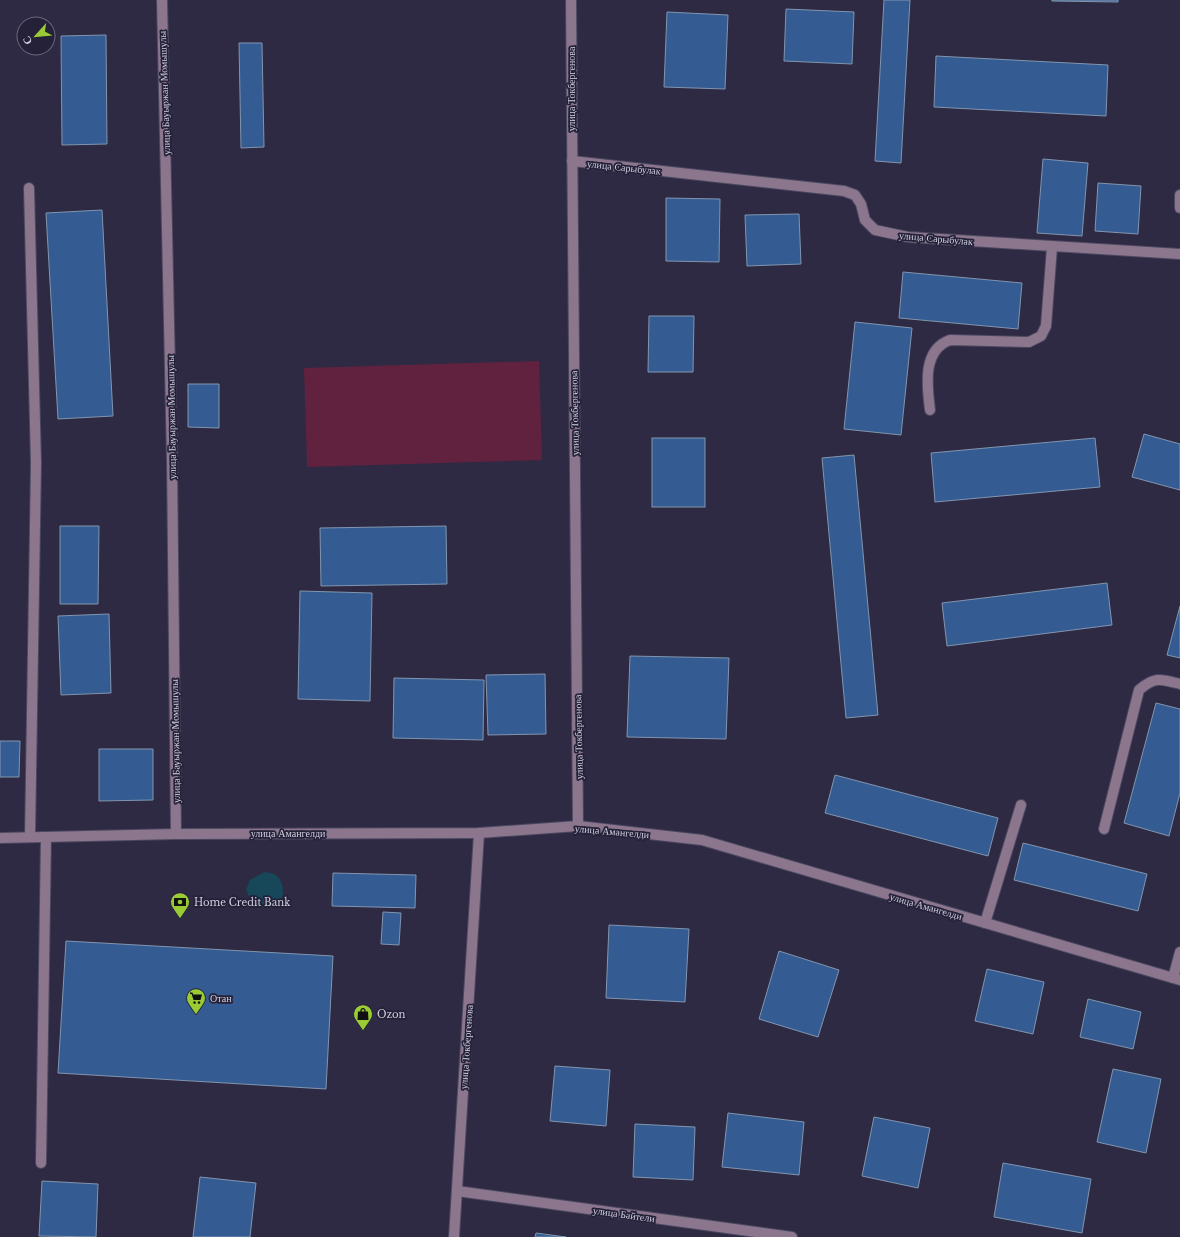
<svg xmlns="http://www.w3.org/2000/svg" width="1180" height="1237" font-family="'Libre Baskerville',serif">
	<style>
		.green { fill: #60223f }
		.water { fill: #164859 }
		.building { fill: #355c92; stroke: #8195af }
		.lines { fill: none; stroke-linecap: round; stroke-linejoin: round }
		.minor-casing { stroke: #4b4860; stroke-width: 12 }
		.minor { stroke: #8b768e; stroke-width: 10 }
		.labels { text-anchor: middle; stroke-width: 3.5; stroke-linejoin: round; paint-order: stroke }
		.street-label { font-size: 10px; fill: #d0cfe0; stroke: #242139 }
		.poi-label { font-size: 10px; fill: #d0cfe0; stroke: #242139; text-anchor: start }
	</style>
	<rect width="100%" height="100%" fill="#2e2a44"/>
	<polygon class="green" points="539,361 542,460 307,467 304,368"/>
	<path class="water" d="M265,872C269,873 274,873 277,876C285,884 286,901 274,906C267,908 261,907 254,906L246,890L250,880Z"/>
	<g class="building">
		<polygon points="884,0 910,0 901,163 875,161"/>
		<polygon points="1052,0 1118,0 1118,2 1052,1"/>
		<polygon points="786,9 854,12 852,64 784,61"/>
		<polygon points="667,12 728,15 725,89 664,87"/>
		<polygon points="106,35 107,144 62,145 61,36"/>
		<polygon points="239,43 262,43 264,147 241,148"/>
		<polygon points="936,56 1108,65 1106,116 934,107"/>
		<polygon points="1043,159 1088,163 1082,236 1037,233"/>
		<polygon points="1098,183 1141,186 1138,234 1095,231"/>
		<polygon points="666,198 720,199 719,262 666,261"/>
		<polygon points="102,210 113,416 58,419 46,213"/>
		<polygon points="799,214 801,264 747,266 745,215"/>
		<polygon points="903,272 1022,283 1018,329 899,318"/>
		<polygon points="649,316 694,316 693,372 648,372"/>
		<polygon points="855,322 912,328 901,435 844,429"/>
		<polygon points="188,384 219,384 219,428 188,427"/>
		<polygon points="1144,434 1180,444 1180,490 1132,477"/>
		<rect x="652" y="438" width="53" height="69"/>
		<polygon points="1095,438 1100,487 935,502 931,453"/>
		<polygon points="854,455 878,715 846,718 822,458"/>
		<polygon points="60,526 99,526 98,604 60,604"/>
		<polygon points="446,526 447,584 321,586 320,528"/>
		<polygon points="1107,583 1112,625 947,646 942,603"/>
		<polygon points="300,591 372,593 370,701 298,699"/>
		<polygon points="1180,606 1180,658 1167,655"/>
		<polygon points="109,614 111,693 61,695 58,616"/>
		<polygon points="630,656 729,658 726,739 627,737"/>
		<polygon points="545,674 546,734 488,735 486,675"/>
		<polygon points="394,678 484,680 483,740 393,738"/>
		<polygon points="1156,703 1180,709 1180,793 1169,836 1124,823"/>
		<polygon points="0,741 20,741 19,777 0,777"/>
		<polygon points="99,749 153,749 153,800 99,801"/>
		<polygon points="835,775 998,818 988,856 825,813"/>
		<polygon points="1023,843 1147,874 1138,911 1014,880"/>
		<polygon points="333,873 416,875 415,908 332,906"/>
		<polygon points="383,912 401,913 399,945 381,944"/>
		<polygon points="609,925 689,929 685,1002 606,998"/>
		<polygon points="66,941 333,956 326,1089 58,1073"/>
		<polygon points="779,951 839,970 818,1037 759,1019"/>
		<polygon points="987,969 1044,982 1033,1034 975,1021"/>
		<polygon points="1088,999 1141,1012 1133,1049 1080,1037"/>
		<polygon points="555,1066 610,1070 606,1126 550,1121"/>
		<polygon points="1113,1069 1161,1079 1146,1153 1097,1142"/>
		<polygon points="728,1113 804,1122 799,1175 722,1167"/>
		<polygon points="874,1117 930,1128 918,1188 862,1176"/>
		<polygon points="635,1124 695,1127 693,1180 633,1177"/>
		<polygon points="1003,1163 1091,1179 1082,1233 994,1217"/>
		<polygon points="200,1177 256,1183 250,1237 193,1237"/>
		<polygon points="42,1181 98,1184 96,1237 39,1236"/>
		<polygon points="536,1233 566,1237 535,1237"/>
	</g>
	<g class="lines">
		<defs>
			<g id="minor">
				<polyline points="162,0 172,460 176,834"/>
				<polyline points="571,0 578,826"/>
				<polyline points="572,161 844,191 855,195 861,204 865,220 875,230 908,237 1180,254"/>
				<polyline points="29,188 36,463 30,837"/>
				<polyline points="1180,195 1180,208"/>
				<path d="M930,410C927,386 922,350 950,340L1029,342L1041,336L1046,326L1052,247"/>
				<path d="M1104,829L1139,690C1155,676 1161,679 1180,684"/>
				<polyline points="0,838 176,834 479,833 578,826 702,840 1180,980"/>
				<polyline points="985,923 1021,805"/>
				<polyline points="1173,978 1180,952"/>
				<polyline points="41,1163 46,837"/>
				<polyline points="457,1191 792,1237"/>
				<polyline points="454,1237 479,833"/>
			</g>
		</defs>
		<use href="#minor" class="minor-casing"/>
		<use href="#minor" class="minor"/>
	</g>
	<defs>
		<symbol id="bank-pin" viewBox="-11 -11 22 30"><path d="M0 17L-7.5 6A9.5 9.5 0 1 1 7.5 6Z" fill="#9acb35" stroke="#242139"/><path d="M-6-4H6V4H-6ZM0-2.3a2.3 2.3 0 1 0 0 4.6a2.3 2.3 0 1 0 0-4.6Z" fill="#111"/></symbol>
		<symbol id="supermarket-pin" viewBox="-11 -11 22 30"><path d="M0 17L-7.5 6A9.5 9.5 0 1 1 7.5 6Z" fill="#9acb35" stroke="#242139"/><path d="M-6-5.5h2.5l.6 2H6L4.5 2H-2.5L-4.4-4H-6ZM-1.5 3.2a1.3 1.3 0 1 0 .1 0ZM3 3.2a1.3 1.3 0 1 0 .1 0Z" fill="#111"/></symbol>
		<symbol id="shop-pin" viewBox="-11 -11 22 30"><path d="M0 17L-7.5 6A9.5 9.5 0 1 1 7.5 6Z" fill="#9acb35" stroke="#242139"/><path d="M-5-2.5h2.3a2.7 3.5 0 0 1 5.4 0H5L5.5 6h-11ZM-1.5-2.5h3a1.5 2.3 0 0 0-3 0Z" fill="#111"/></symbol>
	</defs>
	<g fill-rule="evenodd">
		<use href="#bank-pin" x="169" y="891" width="22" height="30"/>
		<use href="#supermarket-pin" x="185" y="987" width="22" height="30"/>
		<use href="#shop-pin" x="352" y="1003" width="22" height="30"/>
	</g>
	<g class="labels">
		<g class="street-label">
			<text transform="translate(571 89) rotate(-90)" y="4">улица Токбергенова</text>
			<text transform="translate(164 93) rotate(-92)" y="4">улица Бауыржан Момышулы</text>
			<text transform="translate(624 167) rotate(6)" y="4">улица Сарыбулак</text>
			<text transform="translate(936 238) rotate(5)" y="4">улица Сарыбулак</text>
			<text transform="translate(574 413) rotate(-91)" y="4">улица Токбергенова</text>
			<text transform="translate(171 417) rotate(-91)" y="4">улица Бауыржан Момышулы</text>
			<text transform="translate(578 737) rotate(-91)" y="4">улица Токбергенова</text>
			<text transform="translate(175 741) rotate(-91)" y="4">улица Бауыржан Момышулы</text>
			<text transform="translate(612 831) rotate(5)" y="4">улица Амангелди</text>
			<text x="288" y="837">улица Амангелди</text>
			<text transform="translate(926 906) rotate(16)" y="4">улица Амангелди</text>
			<text transform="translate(466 1047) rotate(-86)" y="4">улица Токбергенова</text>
			<text transform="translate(624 1214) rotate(8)" y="4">улица Байтели</text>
		</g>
		<g class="poi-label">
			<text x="194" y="906">Home Credit Bank</text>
			<text x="210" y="1002">Отан</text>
			<text x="377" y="1018">Ozon</text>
		</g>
	</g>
	<g transform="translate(36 36) rotate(243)"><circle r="19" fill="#242139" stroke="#69677c"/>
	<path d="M0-3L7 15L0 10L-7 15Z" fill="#9acb35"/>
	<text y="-6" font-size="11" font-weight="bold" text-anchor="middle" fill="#d0cfe0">С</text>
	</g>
</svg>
